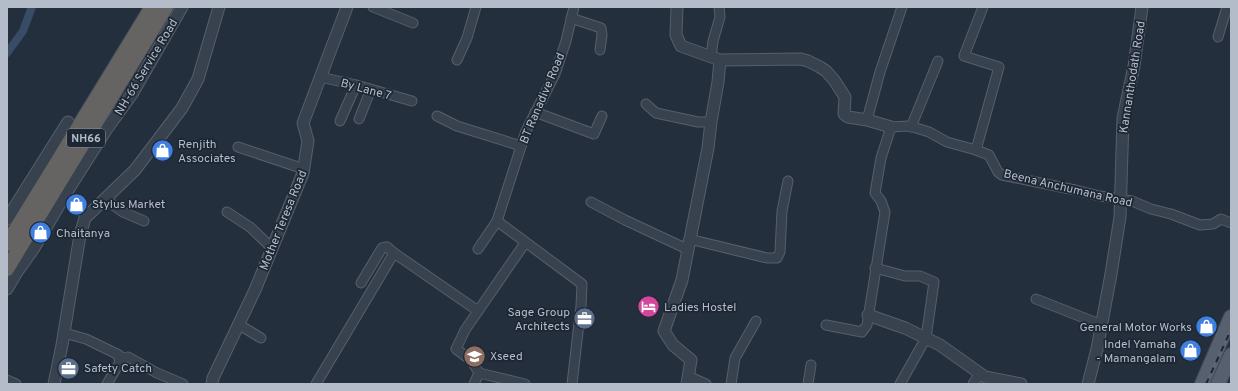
<svg xmlns="http://www.w3.org/2000/svg" width="1238" height="391" font-family="Overpass,sans-serif">
	<style>
		.lines { fill: none; stroke-linecap: round; stroke-linejoin: round }
		.canal { stroke: #394c67; stroke-width: 8 }
		.minor-casing { stroke: #565f6c; stroke-width: 11 }
		.tertiary-casing { stroke: #565f6c; stroke-width: 13 }
		.primary-casing { stroke: #414a57; stroke-width: 16 }
		.trunk-casing { stroke: #434c59; stroke-width: 16 }
		.minor { stroke: #38414e; stroke-width: 9 }
		.tertiary { stroke: #38414e; stroke-width: 11 }
		.primary { stroke: #56606e; stroke-width: 14 }
		.trunk { stroke: #656462; stroke-width: 14 }
		.rail-casing { stroke: #5a6575; stroke-width: 3.5 }
		.rail { stroke: #1d2633; stroke-width: 2; stroke-dasharray: 6; stroke-linecap: butt }
		.labels { text-anchor: middle; stroke-width: 3.5; stroke-linejoin: round; paint-order: stroke }
		.shield { fill: #1d2633; stroke: #878f9c; stroke-width: 1 }
		.shield-label { font-size: 11px; font-weight: bold; fill: #b4bcc9 }
		.street-label { font-size: 12px; fill: #b4bcc9; stroke: #1d2633 }
		.poi-label { font-size: 12px; fill: #b4bcc9; stroke: #1d2633; text-anchor: start }
	</style>
	<rect width="100%" height="100%" fill="#242f3e"/>
	<g class="lines">
		<polyline class="canal" points="7,53 23,31 32,7"/>
		<defs>
			<g id="minor">
				<polyline points="373,7 413,23"/>
				<polyline points="571,18 601,28 602,35 600,50"/>
				<polyline points="1218,37 1227,7"/>
				<polyline points="711,57 713,41 720,17 719,7"/>
				<polyline points="457,60 467,38 476,7"/>
				<polyline points="320,77 356,85 412,101"/>
				<polyline points="646,104 656,113 698,122 711,122"/>
				<polyline points="535,112 594,134 602,116"/>
				<polyline points="437,116 457,126 521,146"/>
				<polyline points="359,119 371,89"/>
				<polyline points="867,120 880,72 902,7"/>
				<polyline points="340,121 356,85"/>
				<polyline points="911,127 938,61"/>
				<polyline points="238,147 304,169"/>
				<polyline points="976,150 999,67 964,56 983,7"/>
				<polyline points="105,199 123,212 144,221"/>
				<polyline points="591,202 625,220 687,249"/>
				<polyline points="227,212 250,227 272,248"/>
				<polyline points="689,239 767,258 777,258 780,252 782,211 788,181"/>
				<polyline points="478,249 497,221"/>
				<polyline points="875,268 905,276 920,276 934,282 926,338 900,384"/>
				<polyline points="361,283 382,248 387,247 394,253"/>
				<polyline points="1036,299 1102,325"/>
				<polyline points="238,324 261,338"/>
				<polyline points="826,325 862,332 867,325 885,212 881,201 875,193 881,158 891,127 908,126 916,128 929,132 947,142 976,150 989,155 998,172 1002,175 1075,190 1100,196 1132,201 1151,209 1171,214 1200,225 1213,224 1221,219 1231,223"/>
				<polyline points="64,333 86,339 119,355 120,362 107,384"/>
				<polyline points="119,359 128,357 157,373 183,384"/>
				<polyline points="479,373 525,384"/>
				<polyline points="688,376 706,384"/>
				<polyline points="7,380 16,384"/>
				<polyline points="316,384 394,253 478,311"/>
				<polyline points="474,384 479,373 472,361 456,349 465,330 525,243"/>
				<polyline points="572,384 581,306 582,284 497,221 526,131 555,74 566,41 574,7"/>
				<polyline points="731,384 735,358 756,321"/>
				<polyline points="808,384 811,365"/>
				<polyline points="973,384 980,373"/>
			</g>
			<g id="tertiary">
				<polyline points="677,7 676,35 681,46 720,60 801,59 808,61 820,67 826,71 834,80 845,97 844,114 848,117 867,120 891,127"/>
				<polyline points="7,219 68,122"/>
				<polyline points="7,289 17,272 34,248 68,190 106,130 132,94 182,7"/>
				<polyline points="868,315 905,328 940,345 985,377 1021,384"/>
				<polyline points="54,384 62,345 80,235 85,218 135,170 182,108 198,79 219,7"/>
				<polyline points="212,384 213,378 255,290 303,173 308,141 303,123 347,7"/>
				<polyline points="687,384 691,360 673,345 664,331 682,280 708,148 711,122 718,82 720,60"/>
				<polyline points="1088,384 1097,349 1111,274 1120,217 1123,118 1134,66 1142,7"/>
			</g>
			<g id="primary">
				<polyline points="1202,384 1231,317"/>
				<polyline points="1218,384 1231,355"/>
			</g>
			<g id="trunk">
				<polyline points="7,244 152,7"/>
				<polyline points="7,269 166,7"/>
			</g>
		</defs>
		<use href="#minor" class="minor-casing"/>
		<use href="#tertiary" class="tertiary-casing"/>
		<use href="#primary" class="primary-casing"/>
		<use href="#trunk" class="trunk-casing"/>
		<use href="#minor" class="minor"/>
		<use href="#tertiary" class="tertiary"/>
		<use href="#primary" class="primary"/>
		<use href="#trunk" class="trunk"/>
		<defs>
			<polyline id="rail" points="1206,384 1231,330"/>
		</defs>
		<use href="#rail" class="rail-casing"/>
		<use href="#rail" class="rail"/>
	</g>
	<defs>
		<symbol id="shop-disc" viewBox="-11 -11 22 22"><circle r="9.5" fill="#3f7fe0" stroke="#1d2633"/><path d="M-5-2.5h2.3a2.7 3.5 0 0 1 5.4 0H5L5.5 6h-11ZM-1.5-2.5h3a1.5 2.3 0 0 0-3 0Z" fill="#fff"/></symbol>
		<symbol id="hotel-disc" viewBox="-11 -11 22 22"><circle r="9.5" fill="#d1479c" stroke="#1d2633"/><path d="M-6-4.5h1.5V1H6V5H4.5V3h-9V5H-6ZM-4 0a1.8 1.8 0 1 1 3.6 0ZM.5 0V-2.5h3Q6-2.5 6 0Z" fill="#fff"/></symbol>
		<symbol id="office-disc" viewBox="-11 -11 22 22"><circle r="9.5" fill="#5c6f8a" stroke="#1d2633"/><path d="M-6-3h4V-5.5h4V-3h4V5H-6ZM-1-4.5V-3h2v-1.5ZM-6 0V1H6V0Z" fill="#fff"/></symbol>
		<symbol id="school-disc" viewBox="-11 -11 22 22"><circle r="9.5" fill="#8d6e63" stroke="#1d2633"/><path d="M0-5L7-2L0 1L-7-2ZM-4 1L0 2.5L4 1V4Q0 6-4 4Z" fill="#fff"/></symbol>
	</defs>
	<g fill-rule="evenodd">
		<use href="#shop-disc" x="150" y="138" width="25" height="25"/>
		<use href="#shop-disc" x="64" y="192" width="25" height="25"/>
		<use href="#shop-disc" x="28" y="220" width="25" height="25"/>
		<use href="#hotel-disc" x="636" y="294" width="25" height="25"/>
		<use href="#office-disc" x="572" y="306" width="25" height="25"/>
		<use href="#shop-disc" x="1194" y="314" width="25" height="25"/>
		<use href="#shop-disc" x="1178" y="338" width="25" height="25"/>
		<use href="#school-disc" x="462" y="344" width="25" height="25"/>
		<use href="#office-disc" x="56" y="356" width="25" height="25"/>
	</g>
	<g class="labels">
		<rect class="shield" x="67" y="129" width="38" height="18" rx="3"/>
		<g class="shield-label">
			<text x="86" y="142">NH66</text>
		</g>
		<g class="street-label">
			<text transform="translate(146 67) rotate(-59)" y="4">NH-66 Service Road</text>
			<text transform="translate(1132 77) rotate(-81)" y="4">Kannanthodath Road</text>
			<text transform="translate(366 89) rotate(15)" y="4">By Lane 7</text>
			<text transform="translate(542 98) rotate(-67)" y="4">BT Ranadive Road</text>
			<text transform="translate(1068 188) rotate(13)" y="4">Beena Anchumana Road</text>
			<text transform="translate(283 220) rotate(-68)" y="4">Mother Teresa Road</text>
		</g>
		<g class="poi-label">
			<text x="178" y="148">Renjith<tspan x="178" dy="14">Associates</tspan></text>
			<text x="92" y="208">Stylus Market</text>
			<text x="56" y="237">Chaitanya</text>
			<text x="664" y="311">Ladies Hostel</text>
			<text x="570" y="316" text-anchor="end">Sage Group<tspan x="570" dy="14">Architects</tspan></text>
			<text x="1192" y="331" text-anchor="end">General Motor Works</text>
			<text x="1176" y="348" text-anchor="end">Indel Yamaha<tspan x="1176" dy="14">- Mamangalam</tspan></text>
			<text x="490" y="360">Xseed</text>
			<text x="84" y="372">Safety Catch</text>
		</g>
	</g>
	<rect width="1238" height="391" fill="none" stroke="#b4bcc9" stroke-width="16"/>
</svg>
